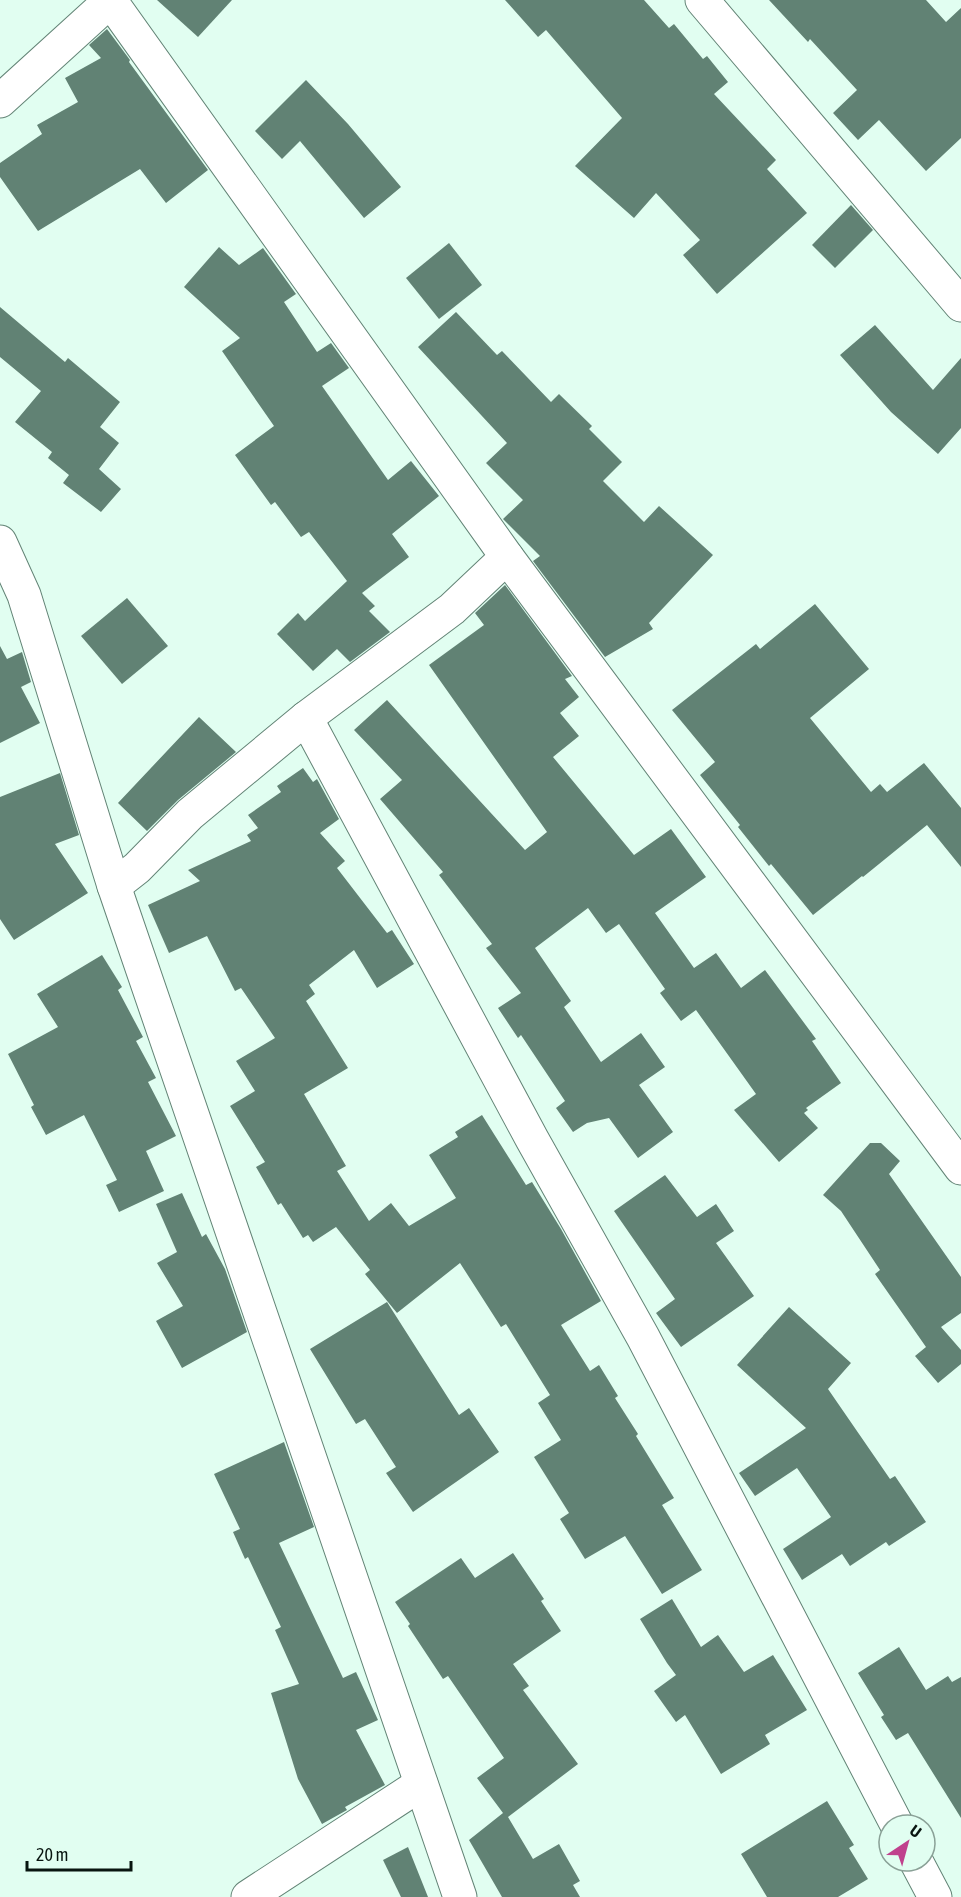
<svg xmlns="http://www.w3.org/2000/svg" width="961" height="1897" font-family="'Asap Condensed',sans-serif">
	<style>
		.building { fill: #618274 }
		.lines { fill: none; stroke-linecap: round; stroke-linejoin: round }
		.minor-casing { stroke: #638476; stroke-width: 35 }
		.minor { stroke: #fff; stroke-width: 33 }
	</style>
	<rect width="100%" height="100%" fill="#e1fef1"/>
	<g class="building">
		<polygon points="157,0 232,0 198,37"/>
		<polygon points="505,0 644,0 669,28 674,24 703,59 707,56 728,82 714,94 776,160 767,169 807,213 717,294 683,255 700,240 656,193 634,218 575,166 622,118 546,30 538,37"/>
		<polygon points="769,0 926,0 946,22 961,8 961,138 926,171 879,120 858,140 833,113 857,90 810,39 808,42"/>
		<polygon points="107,29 130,60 129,62 208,170 166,203 140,169 38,231 0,177 0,163 42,134 37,125 78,102 65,78 101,58 89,45"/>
		<polygon points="306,80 348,124 401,187 364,218 300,141 282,159 255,131"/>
		<polygon points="851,205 873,230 835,268 812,245"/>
		<polygon points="449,243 482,285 439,319 406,278"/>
		<polygon points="219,247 239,265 263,248 296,294 284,302 317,352 331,343 349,368 322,386 388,480 411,461 439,496 392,534 409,557 362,593 375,606 369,611 390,632 350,662 337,649 313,671 277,634 298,613 305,621 347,581 309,532 301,537 275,502 271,505 235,455 274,426 222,351 240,338 184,287"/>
		<polygon points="0,307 65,362 68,358 120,402 100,427 119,443 99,469 121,489 101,512 63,483 69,475 48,458 52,452 15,422 41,391 0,357"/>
		<polygon points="456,312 497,355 502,351 551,402 559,394 592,426 589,429 622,462 603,481 644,522 659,506 713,555 649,623 653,629 605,657 533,561 540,556 503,519 523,500 486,463 507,443 418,347"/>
		<polygon points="875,325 933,390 961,358 961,428 938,454 891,412 840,355"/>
		<polygon points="505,585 572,676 565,679 579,697 560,713 579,736 553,757 634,855 671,829 706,877 655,913 694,968 716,953 741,988 765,970 816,1039 812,1041 841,1083 806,1108 808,1110 804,1113 818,1128 779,1162 734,1110 756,1094 696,1010 681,1021 660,993 665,989 619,924 606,933 588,908 535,948 571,1001 564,1007 601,1062 641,1033 665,1067 639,1085 673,1132 638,1158 609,1118 587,1123 573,1132 556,1108 565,1101 521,1035 518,1038 498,1008 521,993 486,948 492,944 439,875 443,872 380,799 402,780 354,730 387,700 525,850 547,832 429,665 484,625 475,613"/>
		<polygon points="127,598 168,646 122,684 81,636"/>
		<polygon points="815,604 869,669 810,718 871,792 880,784 887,792 924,763 961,808 961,867 927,825 863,877 862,876 813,915 771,864 769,866 738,827 740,825 700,775 715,762 672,710 756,644 760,649"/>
		<polygon points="0,646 7,659 22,652 31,682 21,687 40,723 0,743"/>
		<polygon points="199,717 236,752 178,800 147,831 118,803"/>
		<polygon points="303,768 313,782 317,779 339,819 320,833 345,861 337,868 387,933 392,930 414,964 377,988 354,950 309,985 315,994 306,1001 348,1068 304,1094 346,1166 337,1171 369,1221 391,1203 409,1226 456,1198 429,1155 458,1137 455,1132 482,1115 526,1185 532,1182 561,1229 601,1301 561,1325 590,1371 599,1365 618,1396 615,1398 638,1434 636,1436 674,1498 662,1505 702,1570 662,1594 625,1536 585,1559 560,1519 569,1513 534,1457 561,1440 538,1403 550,1395 506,1324 501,1327 460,1263 397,1313 365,1274 370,1270 336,1227 313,1242 308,1235 303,1238 281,1203 278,1205 256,1167 265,1162 230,1106 255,1091 236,1061 275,1038 241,988 235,991 207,936 169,953 148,905 200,881 188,870 251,841 247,835 258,828 248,815 281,792 277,786"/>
		<polygon points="60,773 79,835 55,844 88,893 14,940 0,919 0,797"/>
		<polygon points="102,955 122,987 118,990 143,1037 136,1041 156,1078 148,1082 176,1136 146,1151 164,1191 119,1212 106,1185 117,1180 84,1115 46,1135 31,1107 34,1105 8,1054 58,1027 37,994"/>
		<polygon points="870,1143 881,1143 900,1161 889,1174 961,1277 961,1313 941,1327 961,1350 961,1364 938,1383 915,1356 926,1347 875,1274 880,1270 841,1211 823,1195"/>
		<polygon points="665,1175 697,1217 716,1204 734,1231 716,1243 754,1296 681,1347 656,1313 675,1299 614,1211"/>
		<polygon points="182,1193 202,1237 206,1234 225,1269 247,1332 182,1368 156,1321 183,1306 157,1263 177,1252 156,1204"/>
		<polygon points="387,1302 459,1415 469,1408 499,1452 413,1512 386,1473 396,1467 365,1419 356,1424 310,1349"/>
		<polygon points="789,1307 851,1363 828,1389 890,1479 895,1476 926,1522 889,1546 886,1542 850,1566 842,1554 802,1580 783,1549 831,1517 797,1468 755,1496 739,1473 806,1428 737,1365"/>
		<polygon points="284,1442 314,1527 279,1543 343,1678 356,1672 378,1720 356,1730 385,1785 345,1807 347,1810 322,1824 298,1779 271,1693 299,1684 275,1630 281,1627 248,1557 245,1559 233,1532 240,1529 214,1474"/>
		<polygon points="513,1553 544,1599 541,1601 561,1631 513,1664 529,1686 523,1690 578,1764 508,1817 533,1859 559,1844 580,1881 573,1885 580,1897 502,1897 469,1840 503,1813 477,1778 504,1758 448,1676 443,1679 408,1626 410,1624 395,1602 461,1558 475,1578"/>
		<polygon points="672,1599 701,1647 718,1635 744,1672 773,1655 807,1710 765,1735 770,1744 721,1774 685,1715 676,1722 654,1691 676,1675 667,1663 640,1619"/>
		<polygon points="899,1647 926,1690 948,1676 952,1682 961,1677 961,1818 908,1733 896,1740 881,1717 884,1715 858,1673"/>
		<polygon points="827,1801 854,1845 849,1848 868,1879 838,1897 767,1897 741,1854"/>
		<polygon points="408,1847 428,1897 401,1897 383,1860"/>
	</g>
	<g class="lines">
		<defs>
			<g id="minor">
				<polyline points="110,0 507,557 961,1168"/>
				<polyline points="702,0 961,305"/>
				<polyline points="0,101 111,0"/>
				<polyline points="0,542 24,595 114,886 460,1897"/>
				<polyline points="306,718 532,1139 643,1337 897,1825"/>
				<polyline points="114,886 137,868 190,814 306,718 452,609 507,557"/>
				<polyline points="916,1861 935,1897"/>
				<polyline points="248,1897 421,1784"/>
			</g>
		</defs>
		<use href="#minor" class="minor-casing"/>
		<use href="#minor" class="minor"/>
	</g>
	<g transform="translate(907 1843) rotate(36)"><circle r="28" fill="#e1fef1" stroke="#8aa197" stroke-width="1.5"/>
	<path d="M0-4.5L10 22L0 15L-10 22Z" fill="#c0418d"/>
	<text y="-9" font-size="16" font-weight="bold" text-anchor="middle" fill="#081510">U</text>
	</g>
	<path d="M27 1861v9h104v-9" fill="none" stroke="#081510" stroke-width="3"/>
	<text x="36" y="1861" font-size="18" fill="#081510" stroke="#e1fef1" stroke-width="4.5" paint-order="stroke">20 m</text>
</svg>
